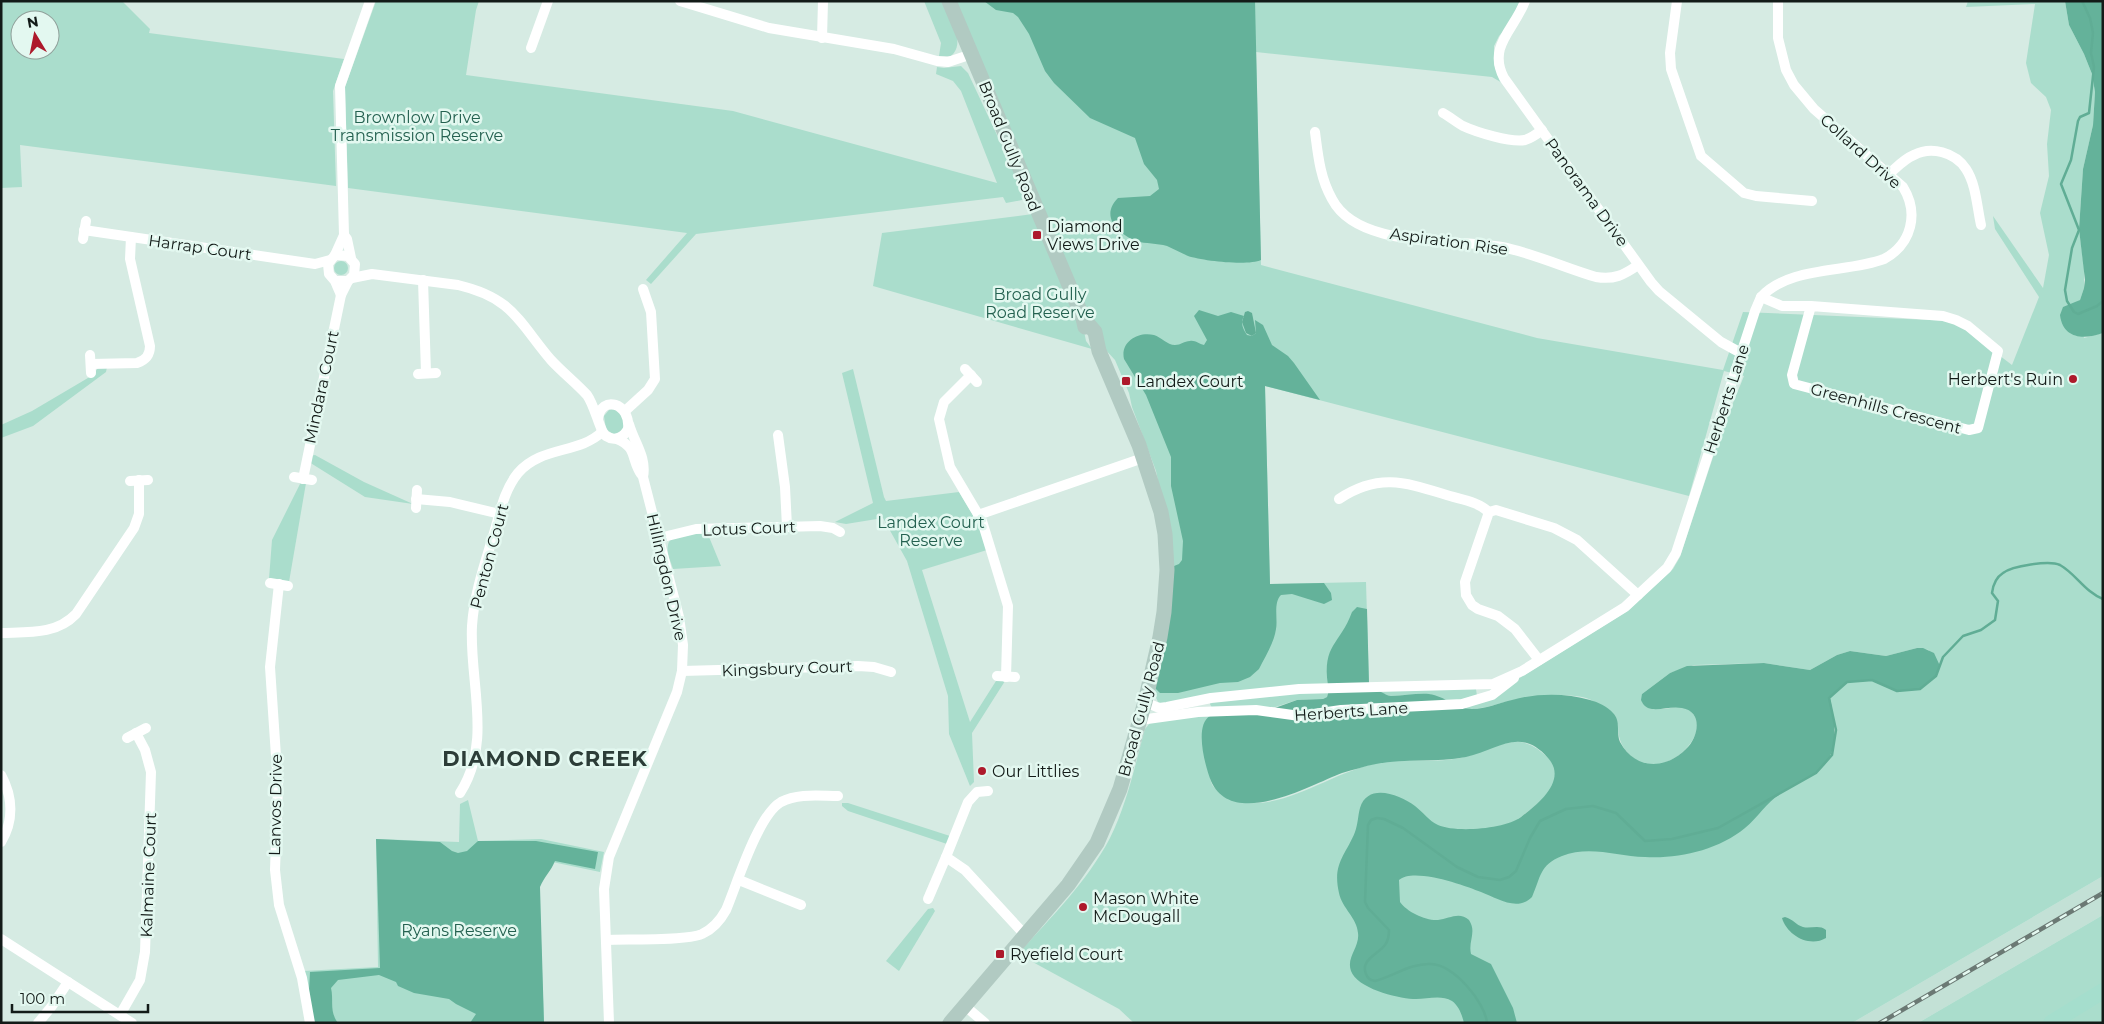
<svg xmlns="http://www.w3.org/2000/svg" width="2104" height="1024" font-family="Montserrat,sans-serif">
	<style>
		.built { fill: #c3e1d6 }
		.green { fill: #adc; fill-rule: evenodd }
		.forest { fill: #64b29a }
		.water { fill: #60ad95 }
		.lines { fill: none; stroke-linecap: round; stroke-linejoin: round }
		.stream { stroke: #60ad95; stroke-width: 2.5 }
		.street { stroke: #fff; stroke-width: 10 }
		.secondary { stroke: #b1cac2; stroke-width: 15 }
		.primary { stroke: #a5decd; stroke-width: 16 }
		.rail-casing { stroke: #6b7974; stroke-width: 4.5 }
		.rail { stroke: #e3f8f0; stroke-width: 2.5; stroke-dasharray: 8; stroke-linecap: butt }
		.poi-dot { fill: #ad192b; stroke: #e3f8f0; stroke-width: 2 }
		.labels { text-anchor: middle; stroke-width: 5; stroke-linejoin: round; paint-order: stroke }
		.park-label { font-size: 16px; fill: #246150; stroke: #e3f8f0 }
		.street-label { font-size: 16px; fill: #131b18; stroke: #e3f8f0 }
		.poi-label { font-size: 16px; fill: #131b18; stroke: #e3f8f0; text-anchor: start }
		.district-label { font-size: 21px; font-weight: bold; letter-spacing: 1px; fill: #2c3d38; stroke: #e3f8f0 }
	</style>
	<rect width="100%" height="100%" fill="#d6ebe3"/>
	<polygon class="built" points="2103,876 2103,915 1918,1023 1852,1023"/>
	<g class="green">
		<path d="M1,1H122L150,29L149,33L344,59L333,91L336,186L20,145L22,187L1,188ZM20,20H50V50H20Z"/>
		<polygon points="376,1 479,1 476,10 466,75 733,111 997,183 961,91 953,81 936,74 937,67 944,68 961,66 968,73 1026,197 1022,200 1006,203 1003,197 696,234 651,284 646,280 687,233 348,188 345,87"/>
		<path d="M924,1H943C949,17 967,43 951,56H939L941,43Z"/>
		<path d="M956,1H1520L1510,23L1499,36L1494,46V65L1504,84L1492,77L1256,52L1261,265L1537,338L1723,370L1743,312L1954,321L2012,365L2039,297L1995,229L1993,216L2043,288L2049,255L2040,213L2049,176L2047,144L2051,110L2046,97L2031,83L2026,63L2035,4L1966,7L1968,1H2065L2069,25L2084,54L2092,74L2095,92L2093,125L2083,169L2079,229L2084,268V288L2080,300L2075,303L2084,338L2103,333V876L1852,1023H1134L1119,1009L1018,954C1051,917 1087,882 1110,838C1127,804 1135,765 1145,729L1150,723L1219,713C1216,728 1203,776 1214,787C1223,795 1248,804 1260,803C1301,799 1337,771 1378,763C1406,758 1436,764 1464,757C1496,749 1516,728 1545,755C1552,761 1557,768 1555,778C1552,795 1531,809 1518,819L1832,755L1836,730L1829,698L1847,682L1872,680L1897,691L1929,650L1917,648L1886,656L1850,651L1837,655L1810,670L1764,663L1694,665L1670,673L1642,694V703C1648,705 1654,708 1660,709C1669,710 1678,704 1687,709C1721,728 1661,790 1628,753C1620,744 1618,736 1618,725C1610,717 1602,707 1593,701C1575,690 1525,697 1505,702C1491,706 1479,710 1464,709L1518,679L1626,612L1673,569L1680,557L1722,430L1744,376L1724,371L1689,496L1265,386L1270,584L1366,582L1369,684L1165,705L1158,702L1154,693L1168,529L1156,471L1132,407L1129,393L1115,360L1103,347L1092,324Z"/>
		<polygon points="1033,214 1084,331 1086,341 1092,349 873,286 882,233"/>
		<circle cx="341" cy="268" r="7"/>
		<polygon points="107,367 106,372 33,426 1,438 1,425 32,411 93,375 98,368"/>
		<polygon points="853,369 884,497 886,501 959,492 979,525 987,550 922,570 970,722 996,681 1005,681 972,733 974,782 970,786 949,734 948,696 907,561 883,518 846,524 835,522 873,503 842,373"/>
		<polygon points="616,409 622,414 624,427 619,433 613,434 606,429 604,416 609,410"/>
		<polygon points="315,455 364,482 413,504 365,497 309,462 310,456"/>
		<polygon points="301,482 306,483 289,582 269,579 272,540"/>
		<path d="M707,532L721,566L673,569C671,562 666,552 668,545C670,532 697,534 707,532Z"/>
		<polygon points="1375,689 1476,689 1477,696 1449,702 1429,694 1391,696 1386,695"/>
		<polygon points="1329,690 1327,697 1323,699 1297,700 1269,709 1212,708 1210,704 1210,702"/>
		<polygon points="468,800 478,841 541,839 604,852 600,872 538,859 544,1023 313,1023 303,971 378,967 376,839 459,842 460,804"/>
		<polygon points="842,803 848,803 950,836 947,844 848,811 842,806"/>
		<polygon points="933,908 935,911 899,971 886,961 928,909"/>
		<polygon points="2103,915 2103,986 2043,1023 1918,1023"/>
		<polygon points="2103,998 2103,1023 2061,1023"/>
	</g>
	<g class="forest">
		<path d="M984,1H1255L1261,260C1248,266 1203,261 1188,256C1181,253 1174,249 1167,246C1157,243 1146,244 1136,241C1117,233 1100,216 1118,198L1150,196L1159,189L1157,180L1144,164L1135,138L1090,118L1054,83L1045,71L1029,34L1018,17L1013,13L996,10Z"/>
		<path d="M2065,1H2103V333C2084,340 2063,339 2060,315L2063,307L2080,300L2084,288L2085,280L2079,229L2083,169L2093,125L2095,92L2092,74L2084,54L2069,25Z"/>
		<path d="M1199,310L1218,316L1231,312L1244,316C1240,323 1243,329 1247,335L1252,336L1256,333L1255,320L1263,325L1272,345L1288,356L1294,363L1320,400L1265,386L1270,584L1324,583L1331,593L1332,600L1324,604L1292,594L1281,595C1273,603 1278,619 1276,629C1274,643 1265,657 1259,669L1250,677L1238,682L1220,683L1178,693H1160L1155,688L1174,566L1179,564L1182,560L1183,541L1171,486V457L1146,395L1124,359C1120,342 1138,331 1154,335C1161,337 1167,345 1175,345C1181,345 1184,341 1190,341C1195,340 1199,344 1204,345L1207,340L1194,316Z"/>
		<path d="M1357,607L1367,609L1369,684L1328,685C1322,644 1340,645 1352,612Z"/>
		<path d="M1917,648H1923L1934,653L1940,666L1936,676L1920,689L1897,691L1872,680L1847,682L1830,698C1835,725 1842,756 1814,774C1803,781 1791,786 1781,793C1767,802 1758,817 1745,828C1718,850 1679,859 1645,857C1617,856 1589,845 1562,856C1539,865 1541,877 1532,897C1517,912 1497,898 1481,892C1464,885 1413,867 1399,880L1400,902C1407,912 1426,921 1438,920C1449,919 1459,911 1469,920C1477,932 1468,941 1471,954L1491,964L1513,1008L1517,1023H1464C1462,1015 1459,1006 1452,1001C1440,994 1425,1000 1413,999C1396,998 1357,988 1351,971C1346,957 1360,947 1358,933C1357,918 1342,908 1339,893C1332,863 1346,855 1355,832C1358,824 1358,815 1360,808C1368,782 1400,795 1415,806C1423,812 1429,821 1438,825C1456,833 1505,829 1521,817C1538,804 1568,780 1548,758C1520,726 1498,750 1466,757C1436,763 1406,758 1376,764C1365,766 1353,770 1342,773C1310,785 1233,830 1211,781C1205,766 1194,725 1210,716L1272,709L1297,700L1323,699L1327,697L1329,690C1341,690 1362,686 1374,689C1380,690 1384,695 1391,696C1404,696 1417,693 1429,694C1445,696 1456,709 1472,709C1486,709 1498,703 1512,700C1537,693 1566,693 1590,700C1598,702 1608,707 1613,713C1621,721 1616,732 1620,742C1635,770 1665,770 1686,749C1698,738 1704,712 1682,708C1672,706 1662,710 1652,709C1646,708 1643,705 1641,700L1642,694L1670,673L1687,666L1764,663L1810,670L1837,655L1850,651L1886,656Z"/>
		<path d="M376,839L440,842L452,851L458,853L467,851L478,841H536L598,852L595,869L555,861C551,871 544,877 540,887L544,1023H470L476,1014L456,1004L449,999L414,993L398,986L396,982L379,975L338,980L331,988C334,1001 329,1011 338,1023H312L309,991L310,972L380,968Z"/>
	</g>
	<g class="water">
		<polygon points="1248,311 1252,313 1256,333 1252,336 1246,333 1242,322 1245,312"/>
		<path d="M1785,917C1793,919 1796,925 1803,927C1811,929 1819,924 1826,930V938C1809,948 1787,935 1782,918Z"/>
	</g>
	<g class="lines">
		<g class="stream">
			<polyline points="2082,1 2090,18 2093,33 2091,53 2094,67 2089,113 2080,117 2078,121 2071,160 2061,184 2079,230 2072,248 2065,290 2067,301 2074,312 2078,314 2097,306 2103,301"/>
			<path d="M1487,1023C1485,1002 1454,965 1431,964C1411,963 1394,976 1375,981C1370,980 1368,979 1366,974C1360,960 1378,954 1385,945C1388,941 1389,935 1389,930L1368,908L1365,902L1368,825L1371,820L1377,818L1384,819L1403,828L1457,867L1478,877L1500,880L1509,877L1516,871L1530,838L1540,821L1566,809L1593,806L1616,813L1645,841L1672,839L1718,828L1816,773L1832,755L1836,730L1829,698L1847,682L1872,680L1897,691L1920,689L1936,676L1943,657L1963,636L1981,630L1995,620L1998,601L1992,593C1993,585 1995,578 2003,573C2012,566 2049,560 2060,565C2076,574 2085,592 2103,599"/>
		</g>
		<g class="street">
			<polyline points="680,1 769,28 894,49 937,61 948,62 972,54"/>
			<path d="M1525,1C1515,29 1487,46 1504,78L1651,282L1659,291L1721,342L1741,353"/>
			<polyline points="1677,1 1670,53 1671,69 1701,156 1744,193 1756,196 1812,201"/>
			<polyline points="822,38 823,1"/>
			<polyline points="531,48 548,1"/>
			<path d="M1443,113C1450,117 1456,122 1463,126C1476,132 1511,143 1525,140C1531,138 1537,134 1542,130"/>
			<path d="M1315,132C1318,155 1320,178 1332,199C1358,249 1453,238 1502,247C1533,253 1565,268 1596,277C1614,280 1624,275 1638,265"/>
			<path d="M1889,174C1897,167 1904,159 1914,155C1931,146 1955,152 1966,169C1976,184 1977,207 1981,225"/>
			<polyline points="84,230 315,264 330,260"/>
			<polyline points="344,235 347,239 351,258"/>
			<polyline points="83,239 86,221"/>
			<polyline points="335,255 344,235 340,86 370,1"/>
			<path d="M352,278L372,274L458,285C513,298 518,321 551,360C562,372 576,383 587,395C595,406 600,432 606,436C615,442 624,437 628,429C631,403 601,394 598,419"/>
			<polyline points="423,280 426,373"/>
			<polyline points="335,281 348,281 354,275 355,264 348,256 335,255 328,264 329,274 335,281 341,295"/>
			<path d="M1761,297C1789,266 1847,273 1884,259C1912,244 1919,213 1903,187L1814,109L1794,85L1786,70L1778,38V1"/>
			<polyline points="90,355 91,373"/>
			<path d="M91,364L137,363C146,360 150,355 150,346L130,259L131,237"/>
			<polyline points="965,369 977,382"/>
			<polyline points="418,374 436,373"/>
			<polyline points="971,375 944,402 939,419 950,467 982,521 1008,606 1006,677"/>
			<polyline points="625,411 648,390 655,379 651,312 643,289"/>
			<polyline points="778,435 785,487 787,527"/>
			<path d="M617,439C637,447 631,459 641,474"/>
			<polyline points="294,477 312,480"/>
			<polyline points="303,479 341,295 348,281"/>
			<polyline points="130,481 148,480"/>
			<polyline points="416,499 450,502 500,514"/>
			<path d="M1339,499C1380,472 1407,483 1450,496C1464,500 1478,502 1489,512"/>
			<polyline points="416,508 417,490"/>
			<polyline points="978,515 1143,458"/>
			<polyline points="659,538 696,529 820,526 833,528 840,532"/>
			<polyline points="270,583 288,586"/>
			<polyline points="279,584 270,667 278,786 275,870 279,905 302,978 310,1023"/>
			<path d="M1,633C28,632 56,635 76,614L134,528L139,514V480"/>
			<polyline points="1539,660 1515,629 1498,616 1478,609 1472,605 1466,595 1465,582 1489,512 1496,510 1554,528 1577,540 1638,595"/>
			<polyline points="682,671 858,666 874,667 891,672"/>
			<polyline points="997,676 1015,677"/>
			<polyline points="1145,702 1159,708 1167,707 1211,698 1299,689 1493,684 1522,671 1625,607 1667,568 1676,553 1755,311 1761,297 1782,306 1811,306 1943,316 1956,320 1968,326 1998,351 1978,428 1969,430 1794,384 1792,375 1811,306"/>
			<polyline points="1140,720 1198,712 1256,710 1300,716 1341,710 1462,704 1492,695 1514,678"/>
			<polyline points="127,738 146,728"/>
			<path d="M1,775C13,797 14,821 1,842"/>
			<polyline points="988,791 977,792 968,802 946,857 965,870 1025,935"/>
			<path d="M460,793C493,742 469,681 472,626C474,594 485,563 494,533C500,513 504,490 518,473C541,446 579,454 602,432"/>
			<polyline points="739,880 801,905"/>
			<polyline points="928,899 946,857"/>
			<polyline points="1,939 132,1023"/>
			<path d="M606,940C628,939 685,941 702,934C713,929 720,921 726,910C737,884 758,815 781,802C798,793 820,796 838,796"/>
			<polyline points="965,1006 985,1023"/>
			<polyline points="120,1015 140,980 145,952 151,772 145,750 136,733"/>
			<polyline points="38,1023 52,1006 68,982"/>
			<path d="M609,1023L604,889L609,857L677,692L682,671L683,645L679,617L643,477C647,457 634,442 629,424"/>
		</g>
		<g class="secondary">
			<polyline points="949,1 1083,318 1085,327"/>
			<polyline points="950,1023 1068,885 1097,843 1120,789 1145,702 1160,637 1164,612 1167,570 1165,534 1161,512 1139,445 1099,351 1095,332 1083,318"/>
		</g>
		<polyline class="primary" points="2051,1023 2103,991"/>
		<defs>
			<polyline id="rail" points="1880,1023 2103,893"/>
		</defs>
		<use href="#rail" class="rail-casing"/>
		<use href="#rail" class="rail"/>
	</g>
	<g class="poi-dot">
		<rect x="1032" y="230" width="10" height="10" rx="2.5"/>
		<circle cx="2073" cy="379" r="5"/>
		<rect x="1121" y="376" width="10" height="10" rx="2.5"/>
		<circle cx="982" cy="771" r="5"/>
		<circle cx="1083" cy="907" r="5"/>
		<rect x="995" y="949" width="10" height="10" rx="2.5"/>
	</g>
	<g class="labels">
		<g class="park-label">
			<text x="417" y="123">Brownlow Drive<tspan x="417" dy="18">Transmission Reserve</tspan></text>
			<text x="1040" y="300">Broad Gully<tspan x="1040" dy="18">Road Reserve</tspan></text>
			<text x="931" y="528">Landex Court<tspan x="931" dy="18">Reserve</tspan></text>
			<text x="459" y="936">Ryans Reserve</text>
		</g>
		<g class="street-label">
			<text transform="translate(1010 146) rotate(68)" y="6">Broad Gully Road</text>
			<text transform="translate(1861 151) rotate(42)" y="6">Collard Drive</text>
			<text transform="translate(1587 192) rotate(54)" y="6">Panorama Drive</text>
			<text transform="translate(1449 241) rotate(8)" y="6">Aspiration Rise</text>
			<text transform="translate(200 247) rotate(8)" y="6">Harrap Court</text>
			<text transform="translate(321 387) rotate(-78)" y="6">Mindara Court</text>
			<text transform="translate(1726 399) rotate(-72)" y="6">Herberts Lane</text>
			<text transform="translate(1886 408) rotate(15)" y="6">Greenhills Crescent</text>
			<text transform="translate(749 528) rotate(-2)" y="6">Lotus Court</text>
			<text transform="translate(489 556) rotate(-75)" y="6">Penton Court</text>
			<text transform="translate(667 577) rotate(77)" y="6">Hillingdon Drive</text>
			<text transform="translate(787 668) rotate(-2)" y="6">Kingsbury Court</text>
			<text transform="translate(1141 709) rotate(-75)" y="6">Broad Gully Road</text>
			<text transform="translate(1351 711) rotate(-4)" y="6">Herberts Lane</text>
			<text transform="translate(275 805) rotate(-89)" y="6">Lanvos Drive</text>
			<text transform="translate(148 875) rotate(-88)" y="6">Kalmaine Court</text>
		</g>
		<g class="poi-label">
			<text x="1047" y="232">Diamond<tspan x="1047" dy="18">Views Drive</tspan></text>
			<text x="2063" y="385" text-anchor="end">Herbert's Ruin</text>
			<text x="1136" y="387">Landex Court</text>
			<text x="992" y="777">Our Littlies</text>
			<text x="1093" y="904">Mason White<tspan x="1093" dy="18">McDougall</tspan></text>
			<text x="1010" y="960">Ryefield Court</text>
		</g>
		<g class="district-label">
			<text x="545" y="766">DIAMOND CREEK</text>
		</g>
	</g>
	<rect width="2104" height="1024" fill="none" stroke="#131b18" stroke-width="5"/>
	<g transform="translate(35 35) rotate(350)"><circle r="24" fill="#e3f8f0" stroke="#90a09a"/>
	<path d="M0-4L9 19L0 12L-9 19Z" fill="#ad192b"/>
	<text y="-8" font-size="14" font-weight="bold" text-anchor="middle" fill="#131b18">N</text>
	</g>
	<path d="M12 1004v8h136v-8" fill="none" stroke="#131b18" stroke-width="2.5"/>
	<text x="20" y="1004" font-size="15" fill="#131b18" stroke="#e3f8f0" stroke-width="4" paint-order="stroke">100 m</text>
</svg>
